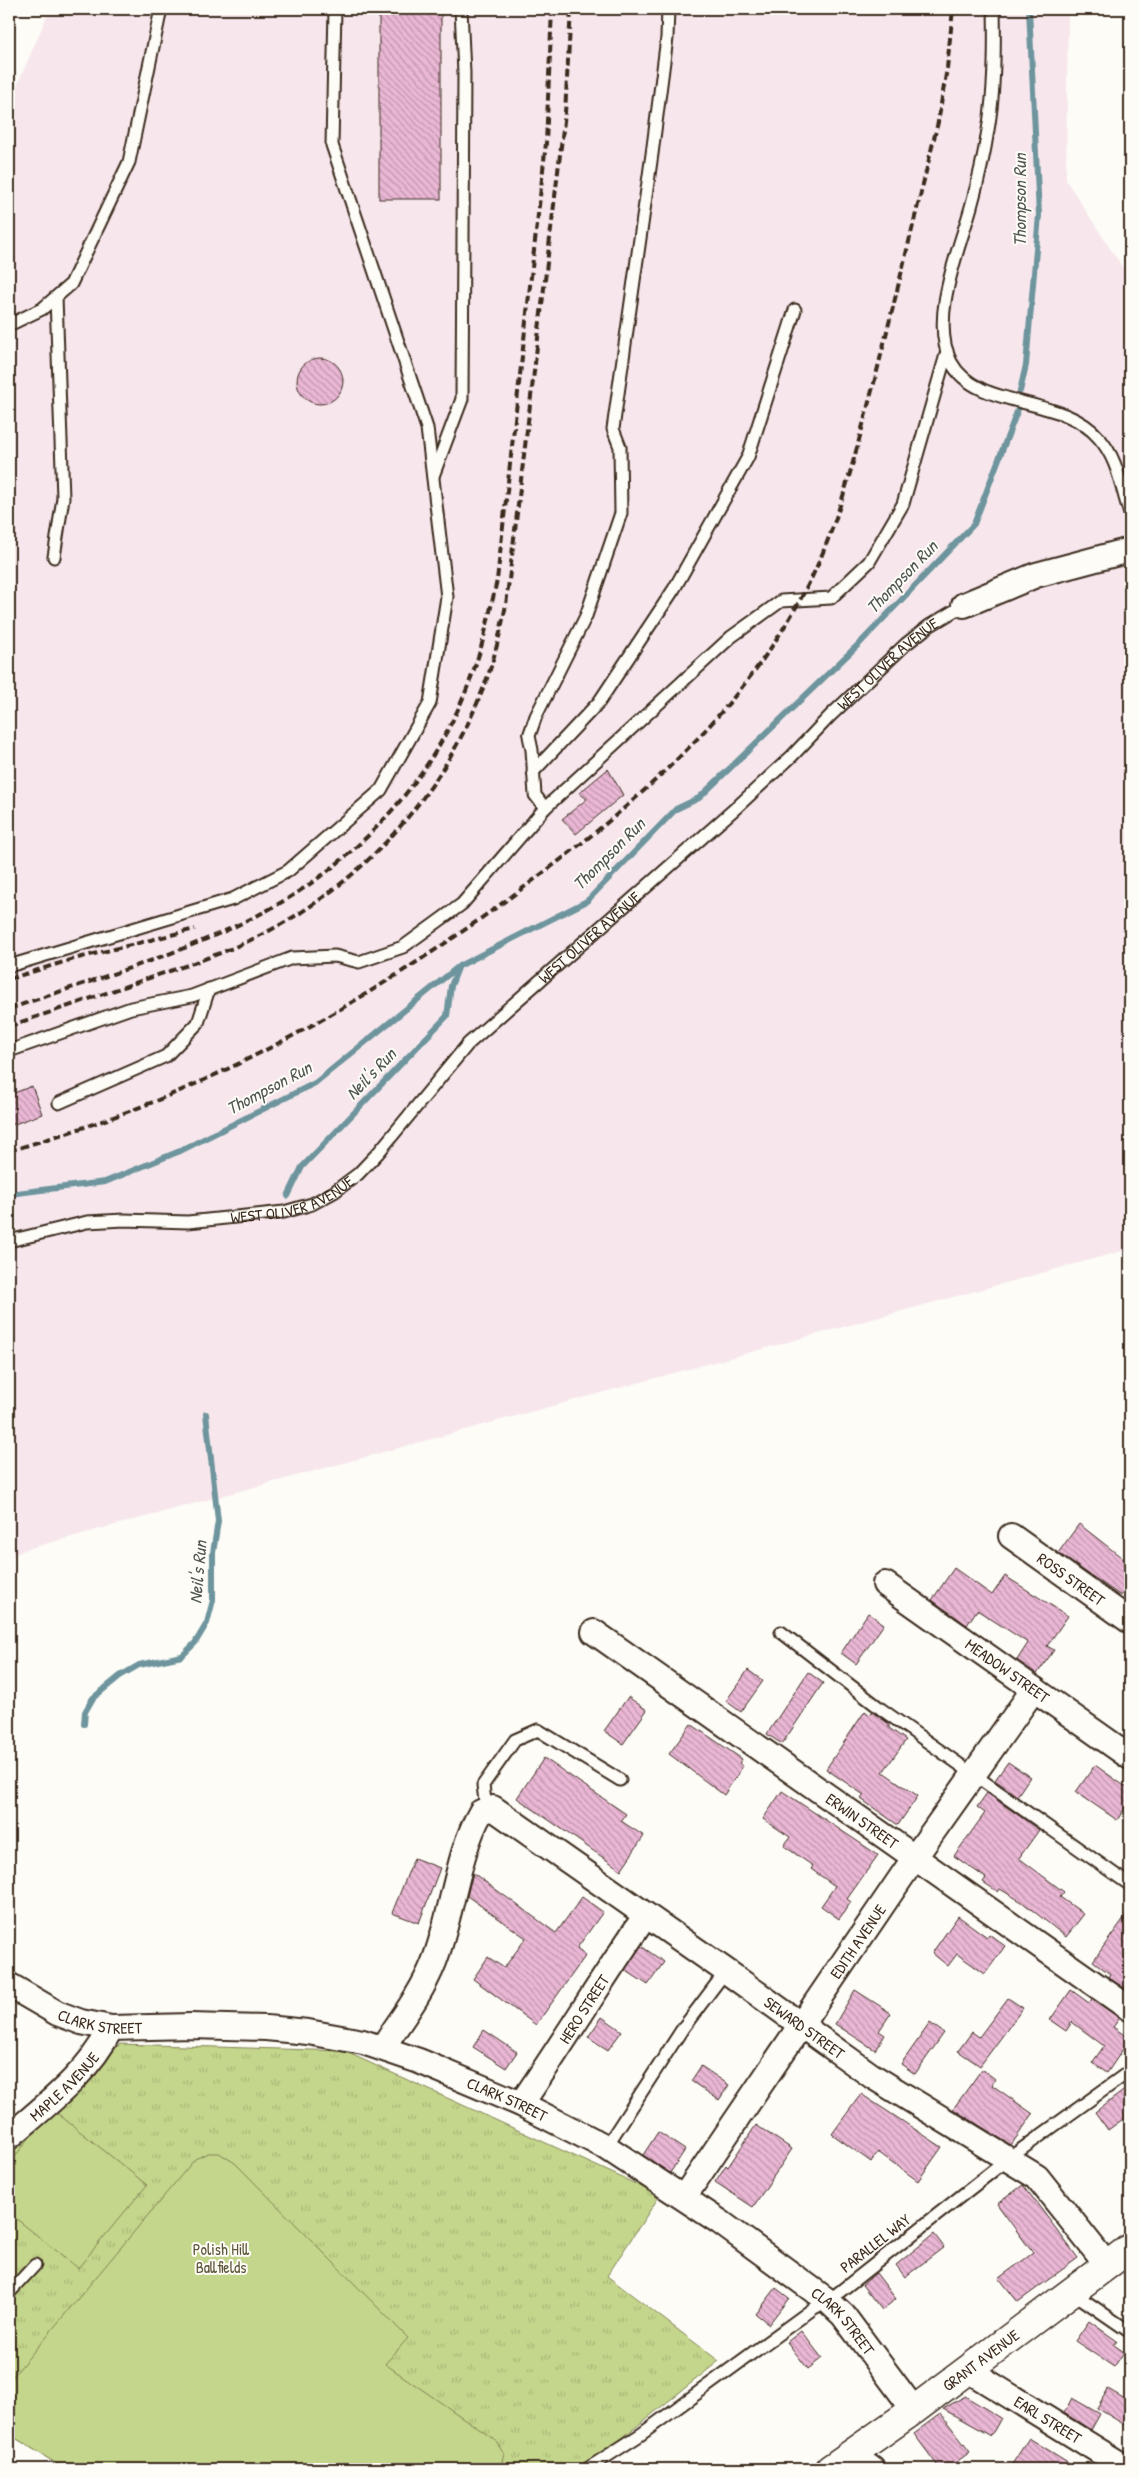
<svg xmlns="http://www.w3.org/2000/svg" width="1139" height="2478" font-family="'Patrick Hand',sans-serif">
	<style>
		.built { fill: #f7e7ed }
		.grass { fill: url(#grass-tufts); stroke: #808054 }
		.pitch { fill: #c4d68b; stroke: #808054 }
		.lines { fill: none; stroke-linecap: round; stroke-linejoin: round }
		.stream { stroke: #6e959d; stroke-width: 6 }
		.building { fill: url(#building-back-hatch); stroke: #3b2a1e }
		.service-casing { stroke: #3b2a1e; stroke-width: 15 }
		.minor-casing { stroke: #3b2a1e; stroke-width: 28 }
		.tertiary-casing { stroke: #3b2a1e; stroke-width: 31 }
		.service { stroke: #fdfcf7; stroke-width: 11 }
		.minor { stroke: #fdfcf7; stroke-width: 24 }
		.tertiary { stroke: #fdfcf7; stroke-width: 28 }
		.rail { stroke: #3b2a1e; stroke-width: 4; stroke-dasharray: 8 4; stroke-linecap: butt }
		.labels { text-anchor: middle; stroke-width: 4; stroke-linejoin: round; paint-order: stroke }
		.street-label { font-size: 16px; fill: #3b2a1e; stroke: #fdfcf7 }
		.park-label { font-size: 16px; fill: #5d5539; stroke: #fdfcf7 }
		.water-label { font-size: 18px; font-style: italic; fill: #505653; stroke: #fdfcf7 }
	</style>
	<defs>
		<pattern id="grass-tufts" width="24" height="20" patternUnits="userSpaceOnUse" patternTransform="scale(1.25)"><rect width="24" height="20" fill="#c4d68b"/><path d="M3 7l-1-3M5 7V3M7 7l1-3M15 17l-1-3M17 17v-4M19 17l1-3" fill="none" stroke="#a9b878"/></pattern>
		<pattern id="building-back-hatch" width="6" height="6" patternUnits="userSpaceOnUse" patternTransform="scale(1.25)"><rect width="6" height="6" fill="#eab7d5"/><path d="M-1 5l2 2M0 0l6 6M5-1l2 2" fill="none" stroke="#bf95ac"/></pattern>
	</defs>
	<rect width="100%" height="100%" fill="#fdfcf7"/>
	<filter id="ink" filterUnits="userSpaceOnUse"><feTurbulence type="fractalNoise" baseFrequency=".02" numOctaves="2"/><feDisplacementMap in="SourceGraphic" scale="10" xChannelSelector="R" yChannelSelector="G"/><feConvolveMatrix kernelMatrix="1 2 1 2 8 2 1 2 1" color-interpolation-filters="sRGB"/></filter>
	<g filter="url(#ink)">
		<polygon class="built" points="50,9 1068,9 1066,180 1130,279 1130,1249 27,1549 9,1557 9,104"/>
		<polygon class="grass" points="120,2044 344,2051 660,2195 607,2276 719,2361 583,2469 65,2469 9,2434 9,2150"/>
		<g class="pitch">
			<polygon points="52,2109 147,2185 78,2268 9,2213 9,2164"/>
			<polygon points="208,2153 219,2153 235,2163 408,2338 385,2364 495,2440 504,2454 500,2469 65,2469 9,2434 9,2381 195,2159"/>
		</g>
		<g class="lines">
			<g class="stream">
				<polyline points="1020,391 1026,365 1039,215 1029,9"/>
				<polyline points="9,1194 105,1182 180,1151 315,1083 459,966 587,901 676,809 699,798 861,642 974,524 1018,409"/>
				<polyline points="288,1196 302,1167 447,1016 451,986 458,968"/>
				<polyline points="84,1724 85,1712 93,1698 120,1676 139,1665 182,1656 195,1643 207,1623 213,1600 213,1553 218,1521 206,1414"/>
			</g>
		</g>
		<g class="building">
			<rect x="379" y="9" width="62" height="190"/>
			<circle cx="320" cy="381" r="23"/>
			<polygon points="608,769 623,795 576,834 562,819 587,799 579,793"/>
			<polygon points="32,1086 42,1114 9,1126 9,1095"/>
			<polygon points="1079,1524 1130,1564 1130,1582 1121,1596 1058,1553"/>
			<polygon points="954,1568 992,1595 1005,1576 1068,1616 1047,1646 1054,1650 1037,1674 1017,1660 1028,1643 977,1610 967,1625 932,1600"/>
			<polygon points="868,1613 884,1624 856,1664 841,1653"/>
			<polygon points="748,1670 763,1681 741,1712 726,1701"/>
			<polygon points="808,1672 823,1683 782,1744 767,1734"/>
			<polygon points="628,1697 647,1710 623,1744 604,1731"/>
			<polygon points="865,1711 870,1715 872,1712 889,1724 889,1728 906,1740 883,1772 918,1796 898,1825 861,1799 864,1795 826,1769"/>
			<polygon points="691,1724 742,1759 739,1763 743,1766 724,1795 669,1754"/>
			<polygon points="544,1758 626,1814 621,1821 644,1836 621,1870 517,1798"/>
			<polygon points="1008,1762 1030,1777 1017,1796 995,1780"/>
			<polygon points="1095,1765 1130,1790 1130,1801 1117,1820 1076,1792"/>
			<polygon points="782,1791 878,1855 847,1899 851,1902 839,1919 821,1906 835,1886 811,1869 813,1866 784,1846 790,1837 763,1819"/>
			<polygon points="987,1793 1039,1830 1019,1858 1064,1892 1060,1897 1084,1914 1066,1937 1022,1902 1000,1889 998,1892 983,1882 986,1878 954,1856 985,1813 977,1807"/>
			<polygon points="414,1858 440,1868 419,1923 392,1913"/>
			<polygon points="473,1873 556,1933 582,1897 603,1912 577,1948 586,1955 536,2025 473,1979 488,1957 504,1968 526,1938 467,1896"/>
			<polygon points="1130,1910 1130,1992 1108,1977 1110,1974 1093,1961"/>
			<polygon points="958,1916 987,1937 989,1934 1005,1946 985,1974 957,1954 948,1966 932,1953"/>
			<polygon points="641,1946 664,1962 648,1985 625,1970"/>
			<polygon points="855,1990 891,2013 879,2031 885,2035 875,2050 835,2024"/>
			<polygon points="1071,1990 1089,2003 1092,1999 1120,2018 1113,2027 1130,2039 1107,2073 1092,2063 1104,2046 1072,2022 1066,2031 1050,2020"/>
			<polygon points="1008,1998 1023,2008 980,2066 958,2051 972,2032 979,2037"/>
			<polygon points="602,2017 622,2031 608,2050 588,2037"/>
			<polygon points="930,2023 944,2033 915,2074 901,2064"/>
			<polygon points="484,2030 517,2052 506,2068 473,2047"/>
			<polygon points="701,2066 729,2085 719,2100 691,2081"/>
			<polygon points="982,2069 995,2079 992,2085 1033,2114 1011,2145 953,2109"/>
			<polygon points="1130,2086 1130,2114 1108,2130 1095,2112"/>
			<polygon points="861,2094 942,2147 918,2181 878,2152 871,2162 832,2134"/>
			<polygon points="756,2125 792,2149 753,2207 715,2182 726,2165 728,2167"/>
			<polygon points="658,2132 685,2150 670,2173 643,2155"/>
			<polygon points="1023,2185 1078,2258 1018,2302 999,2278 1033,2253 997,2204"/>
			<polygon points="934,2234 944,2247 905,2277 896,2265"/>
			<polygon points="876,2273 896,2299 882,2310 862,2285"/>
			<polygon points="776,2288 789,2298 769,2324 756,2314"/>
			<polygon points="1089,2321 1117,2341 1114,2345 1124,2352 1114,2367 1075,2341"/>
			<polygon points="801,2331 822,2358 808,2369 787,2342"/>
			<polygon points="1108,2389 1130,2402 1130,2415 1125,2425 1097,2408"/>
			<polygon points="965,2396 1001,2418 991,2436 943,2409"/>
			<polygon points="1072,2398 1100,2414 1091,2430 1064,2413"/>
			<polygon points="941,2414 970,2452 947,2469 940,2469 914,2434"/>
			<polygon points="1029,2438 1079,2469 1009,2469"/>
		</g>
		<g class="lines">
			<defs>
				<g id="service">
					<path d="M994,9C995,49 995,90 988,130C984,156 978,182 971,207C959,250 929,319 951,362C977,411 1062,394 1099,438C1118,459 1121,488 1130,514"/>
					<polyline points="9,325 42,309 71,284 129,162 161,9"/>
					<polyline points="433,476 462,399 464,73 461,9"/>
					<polyline points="54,557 63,498 56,297"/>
					<polyline points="533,772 599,702 674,589 748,457 795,310"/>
					<polyline points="545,808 535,795 532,750 529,736 536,716 586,616 621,513 620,447 613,429 652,154 667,38 668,9"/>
					<polyline points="9,966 233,899 288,871 381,790 430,703 447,597 427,428 332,145 335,9"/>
					<polyline points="9,1051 131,1008 192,996 292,958 335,956 359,962 403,947 462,904 545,808 731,637 781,601 831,598 869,562 903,504 947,351"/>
					<polyline points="59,1103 166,1056 198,1023 209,989"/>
					<path id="s1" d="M9,1241L87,1222L124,1220L188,1222L284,1212L312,1204L334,1192L358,1174L378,1153L468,1044L738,806L792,756L830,716L906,644L929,626L964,605"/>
					<polyline points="781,1632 881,1709 1130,1885"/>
					<polyline points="486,1809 483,1785 515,1740 538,1730 620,1780"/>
					<polyline points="606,2147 683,2028 726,1971"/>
					<polyline points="1072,2292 1130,2332"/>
					<polyline points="9,2293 35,2265"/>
					<polyline points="587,2469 640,2435 814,2308 828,2301 1008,2159 1130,2071"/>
				</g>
				<g id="minor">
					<polyline points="964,605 1036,575 1130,550"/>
					<path id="s2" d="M1011,1536L1130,1621"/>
					<path id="s3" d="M885,1584L1130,1757"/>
					<path id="s4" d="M594,1632L1130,2009"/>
					<path id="s5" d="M9,1985L57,2013L81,2022L111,2028L191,2026L266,2028L308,2032L363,2042L419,2061L521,2104L606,2147L720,2222L828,2301L843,2315L914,2410"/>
					<path id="s6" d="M382,2048C400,2021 422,1993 434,1962C452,1917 457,1853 481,1812L493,1808L726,1971L872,2076L1037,2177L1107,2265"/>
					<path id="s7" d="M521,2104C564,2042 603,1977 646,1915"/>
					<path id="s8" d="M9,2137C46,2105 89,2073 111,2028"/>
					<path id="s9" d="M684,2197L915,1857L1034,1689"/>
					<path id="s10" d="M968,2370L1128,2469"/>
					<polyline points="851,2454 872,2469"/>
				</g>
				<g id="tertiary">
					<path id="s11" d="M830,2469L914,2410L1130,2248"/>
				</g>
			</defs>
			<use href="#service" class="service-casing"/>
			<use href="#minor" class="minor-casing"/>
			<use href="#tertiary" class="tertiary-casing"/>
			<use href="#service" class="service"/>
			<use href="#minor" class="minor"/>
			<use href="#tertiary" class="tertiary"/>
			<g class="rail">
				<polyline points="9,979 70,960 195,929"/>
				<path d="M9,1009C94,979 184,954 264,912C359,862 438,774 473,672C484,642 490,611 497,580L546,143L552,9"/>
				<path d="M9,1026C58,1010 106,993 155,976C185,966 215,956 244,943C354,894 439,801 483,689C494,662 500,633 506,605L565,113L571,9"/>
				<path d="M9,1151C68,1133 127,1114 184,1089C309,1034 426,961 535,879C644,798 748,705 810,581C841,518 856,450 874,383C896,296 917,209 938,122L947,68L953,9"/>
			</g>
		</g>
	</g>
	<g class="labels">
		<g class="street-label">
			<text dy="6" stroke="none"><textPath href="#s1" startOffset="1099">WEST OLIVER AVENUE</textPath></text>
			<text dy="6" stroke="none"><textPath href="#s1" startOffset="694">WEST OLIVER AVENUE</textPath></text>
			<text dy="6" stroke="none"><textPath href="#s1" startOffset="289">WEST OLIVER AVENUE</textPath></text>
			<text dy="6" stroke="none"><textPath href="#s2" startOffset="74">ROSS STREET</textPath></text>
			<text dy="6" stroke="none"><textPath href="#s3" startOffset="150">MEADOW STREET</textPath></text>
			<text dy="6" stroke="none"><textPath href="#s4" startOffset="328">ERWIN STREET</textPath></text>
			<text dy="6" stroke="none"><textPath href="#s9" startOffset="309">EDITH AVENUE</textPath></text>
			<text dy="6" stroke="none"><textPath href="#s7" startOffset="114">HERO STREET</textPath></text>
			<text dy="6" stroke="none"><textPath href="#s5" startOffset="100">CLARK STREET</textPath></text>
			<text dy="6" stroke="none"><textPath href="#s6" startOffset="652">SEWARD STREET</textPath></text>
			<text dy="6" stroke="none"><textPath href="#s8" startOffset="75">MAPLE AVENUE</textPath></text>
			<text dy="6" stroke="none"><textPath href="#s5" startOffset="520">CLARK STREET</textPath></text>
			<text transform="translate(875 2243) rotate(-38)" y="6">PARALLEL WAY</text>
			<text dy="6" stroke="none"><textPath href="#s5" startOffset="925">CLARK STREET</textPath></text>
			<text dy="6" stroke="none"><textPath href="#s11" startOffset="186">GRANT AVENUE</textPath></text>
			<text dy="6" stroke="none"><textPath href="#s10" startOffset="94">EARL STREET</textPath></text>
		</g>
		<g class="park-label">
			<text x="221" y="2255">Polish Hill<tspan x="221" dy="18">Ballfields</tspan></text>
		</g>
		<g class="water-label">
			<text transform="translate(1020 200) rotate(-90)" y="6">Thompson Run</text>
			<text transform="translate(902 577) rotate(-46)" y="6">Thompson Run</text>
			<text transform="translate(609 854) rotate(-45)" y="6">Thompson Run</text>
			<text transform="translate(371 1074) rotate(-46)" y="6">Neil's Run</text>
			<text transform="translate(269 1088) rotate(-28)" y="6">Thompson Run</text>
			<text transform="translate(198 1572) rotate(-85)" y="6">Neil's Run</text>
		</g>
	</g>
	<rect width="1139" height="2478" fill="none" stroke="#fdfcf7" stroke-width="30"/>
	<rect x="15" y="15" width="1109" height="2448" fill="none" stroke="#3b2a1e" stroke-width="2" filter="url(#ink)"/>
</svg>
